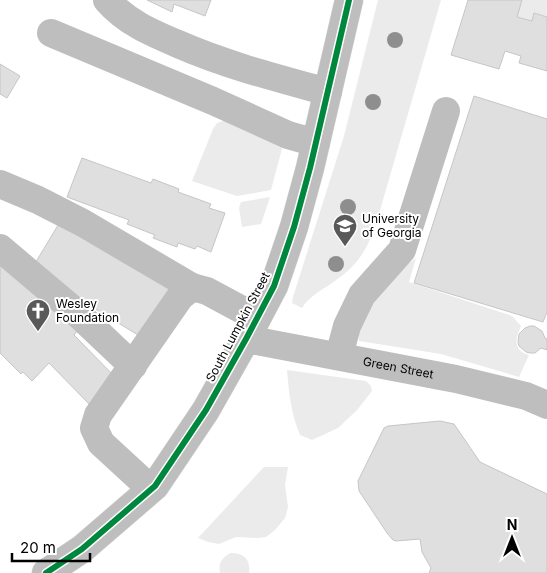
<svg xmlns="http://www.w3.org/2000/svg" width="547" height="573" font-family="Inter,sans-serif">
	<style>
		.green { fill: #ebebeb }
		.building { fill: #dfdfdf; stroke: #c6c6c6 }
		.lines { fill: none; stroke-linecap: round; stroke-linejoin: round }
		.major-casing { stroke: #dbdbdb; stroke-width: 29 }
		.minor { stroke: #bebebe; stroke-width: 28 }
		.major { stroke: #bebebe; stroke-width: 28 }
		.cycleway-casing { stroke: #fff; stroke-width: 9 }
		.cycleway { stroke: #00873e; stroke-width: 6 }
		.tree { fill: #8e8e8e }
		.labels { text-anchor: middle; stroke-width: 4; stroke-linejoin: round; paint-order: stroke }
		.poi-label { font-size: 12px; fill: #000; stroke: #fff; text-anchor: start }
		.street-label { font-size: 12px; fill: #000; stroke: #fff }
	</style>
	<rect width="100%" height="100%" fill="#fff"/>
	<g class="green">
		<path d="M378,0H441L376,224C366,252 358,265 332,283C321,291 309,296 302,308L292,303L293,297L344,136Z"/>
		<polygon points="522,0 547,0 547,17 534,13 532,21 517,17"/>
		<polygon points="226,120 283,145 271,190 237,196 192,181 213,129 217,123"/>
		<polygon points="270,197 261,224 242,227 239,208 241,202"/>
		<path d="M416,258L409,282L512,316L521,326C515,338 513,351 529,355L519,377L441,354L359,341C355,321 374,294 388,280C396,272 407,265 416,258Z"/>
		<path d="M287,370L366,381L371,386L372,391L357,410L338,428L312,440L300,435C291,414 289,393 287,370Z"/>
		<polygon points="264,467 288,467 285,485 288,507 285,518 275,530 266,537 258,538 236,537 219,544 208,542 198,538"/>
		<path d="M231,553C244,553 251,560 249,573H220C218,563 222,557 231,553Z"/>
	</g>
	<g class="building">
		<polygon points="147,0 211,0 205,16 174,4 172,12"/>
		<polygon points="468,0 522,0 517,17 532,21 534,13 547,17 547,71 519,63 521,56 505,51 499,69 451,55"/>
		<polygon points="0,64 20,76 7,98 0,94"/>
		<polygon points="474,96 547,119 547,312 543,322 414,283"/>
		<polygon points="82,158 151,183 153,179 179,189 178,192 211,204 209,208 225,213 211,252 197,246 195,249 178,243 177,247 153,238 155,235 127,224 129,220 67,197"/>
		<polygon points="63,217 175,286 143,338 31,270"/>
		<polygon points="0,262 79,329 74,335 118,380 92,407 49,363 32,381 23,372 21,374 0,353"/>
		<polygon points="530,326 534,326 542,331 545,338 547,339 547,350 541,348 535,353 530,353 526,352 519,346 518,342 519,334 525,328"/>
		<polygon points="440,421 454,424 480,462 547,494 547,573 429,573 431,568 422,552 420,539 396,541 393,540 387,533 359,491 358,481 384,428 388,426"/>
	</g>
	<g class="lines">
		<defs>
			<polyline id="major" points="46,573 82,549 155,486 206,410 246,339 274,286 294,227 310,168 349,0"/>
		</defs>
		<use href="#major" class="major-casing"/>
		<g class="minor">
			<path d="M107,0C126,22 152,33 178,44C226,65 277,78 328,92"/>
			<polyline points="51,33 213,101 288,135 316,143"/>
			<polyline points="0,184 38,200 83,223 192,287 207,291 257,318"/>
			<polyline points="0,248 77,313 133,366"/>
			<path id="s1" d="M246,339L456,379L526,396L547,405"/>
			<polyline points="339,356 347,326 362,295 402,250 446,111"/>
			<polyline points="151,489 101,443 94,428 98,415 180,297 192,287"/>
		</g>
		<use href="#major" class="major"/>
		<defs>
			<polyline id="cycleway" points="46,573 82,549 155,486 206,410 246,339 274,286 294,227 310,168 349,0"/>
		</defs>
		<use href="#cycleway" class="cycleway-casing"/>
		<use href="#cycleway" class="cycleway"/>
	</g>
	<g class="tree">
		<circle cx="395" cy="40" r="8"/>
		<circle cx="373" cy="102" r="8"/>
		<circle cx="348" cy="207" r="8"/>
		<circle cx="336" cy="264" r="8"/>
	</g>
	<defs>
		<symbol id="university-pin" viewBox="-11 -11 22 30"><path d="M0 17L-7.5 6A9.5 9.5 0 1 1 7.5 6Z" fill="#595959" stroke="#fff"/><path d="M0-5L7-2L0 1L-7-2ZM-4 1L0 2.5L4 1V4Q0 6-4 4Z" fill="#fff"/></symbol>
		<symbol id="church-pin" viewBox="-11 -11 22 30"><path d="M0 17L-7.5 6A9.5 9.5 0 1 1 7.5 6Z" fill="#595959" stroke="#fff"/><path d="M-1.2-6h2.4v3.5h3.3v2.4h-3.3V6h-2.4V-.1h-3.3v-2.4h3.3Z" fill="#fff"/></symbol>
	</defs>
	<g fill-rule="evenodd">
		<use href="#university-pin" x="331" y="212" width="28" height="38"/>
		<use href="#church-pin" x="24" y="297" width="28" height="38"/>
	</g>
	<g class="labels">
		<g class="poi-label">
			<text x="362" y="223">University<tspan x="362" dy="14">of Georgia</tspan></text>
			<text x="56" y="308">Wesley<tspan x="56" dy="14">Foundation</tspan></text>
		</g>
		<g class="street-label">
			<text transform="translate(238 327) rotate(-62)" y="4">South Lumpkin Street</text>
			<text dy="4" stroke="none"><textPath href="#s1" startOffset="155">Green Street</textPath></text>
		</g>
	</g>
	<g transform="translate(512 538)" stroke="#ffffff" stroke-width="4" paint-order="stroke">
	<path d="M0-4L9 19L0 12L-9 19Z" fill="#000000"/>
	<text y="-8" font-size="14" font-weight="bold" text-anchor="middle" fill="#000000">N</text>
	</g>
	<path d="M12 553v8h78v-8" fill="none" stroke="#000000" stroke-width="2.5"/>
	<text x="20" y="553" font-size="15" fill="#000000" stroke="#ffffff" stroke-width="4" paint-order="stroke">20 m</text>
</svg>
